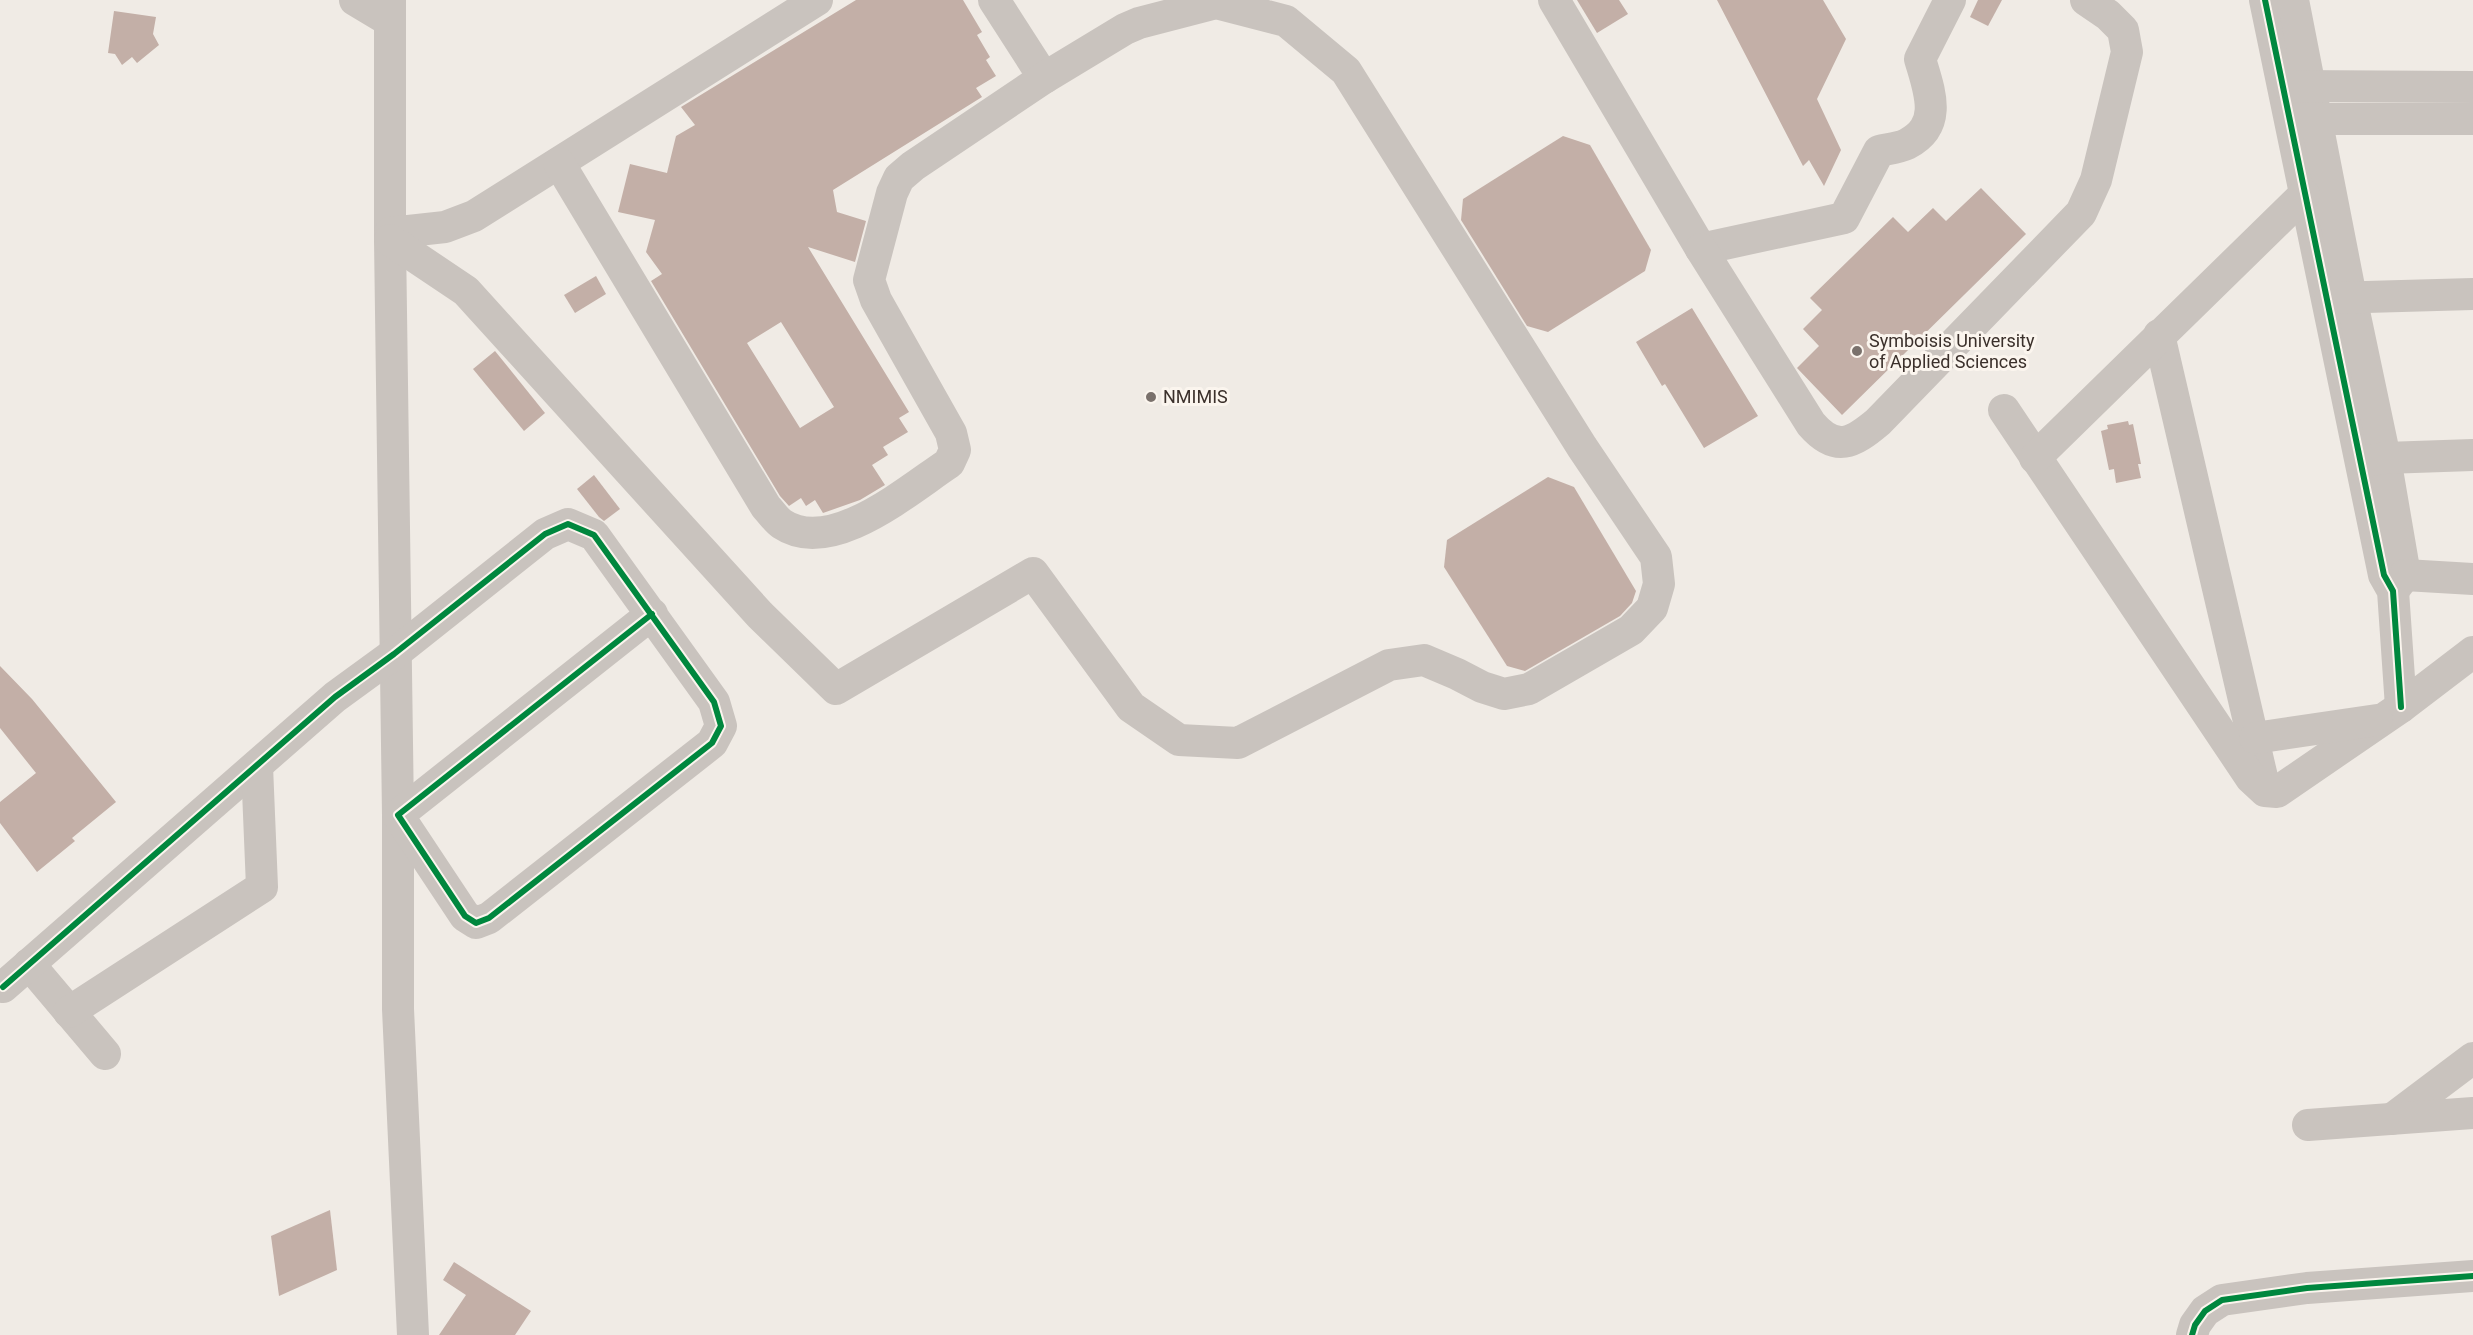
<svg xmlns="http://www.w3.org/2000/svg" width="2473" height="1335" font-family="Roboto,sans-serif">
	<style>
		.building { fill: #c3afa7; fill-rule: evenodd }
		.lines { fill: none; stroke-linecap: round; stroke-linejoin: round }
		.minor { stroke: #c9c3be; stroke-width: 32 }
		.cycleway-casing { stroke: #fbf5ee; stroke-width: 10 }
		.cycleway { stroke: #00873e; stroke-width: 6 }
		.poi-dot { fill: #7a716c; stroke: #fbf5ee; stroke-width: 2 }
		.labels { text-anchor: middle; stroke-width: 6; stroke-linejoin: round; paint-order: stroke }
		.poi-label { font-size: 18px; fill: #3b302b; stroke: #fbf5ee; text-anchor: start }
	</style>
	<rect width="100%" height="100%" fill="#f0ebe5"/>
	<g class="building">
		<path d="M856,0H963L982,32L977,35L990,57L986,60L996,76L976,88L982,97L833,190L837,212L866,221L855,262L808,247L909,412L899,418L908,432L883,447L888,455L872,465L885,485L860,500L823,513L815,500L806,506L801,498L789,506L780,496L651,281L662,274L646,252L655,220L618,212L630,164L667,173L676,136L695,125L681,107ZM781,322L834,407L800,428L747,343Z"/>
		<polygon points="1577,0 1619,0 1628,14 1597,33"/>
		<polygon points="1717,0 1823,0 1846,39 1817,99 1841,150 1824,186 1809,160 1803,166"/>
		<polygon points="1978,0 2002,0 1988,26 1970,17"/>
		<polygon points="114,11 156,17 153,34 159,45 137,63 132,57 122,65 115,54 108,53"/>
		<polygon points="1563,136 1590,145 1651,250 1645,271 1548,332 1527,326 1461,220 1463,199"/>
		<polygon points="1981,188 2026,234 1842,415 1797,368 1819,346 1803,329 1822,310 1810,298 1893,217 1908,232 1933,208 1946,221"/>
		<polygon points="596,276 606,294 575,313 564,295"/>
		<polygon points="1692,308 1758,416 1704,448 1665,384 1662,386 1636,342"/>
		<polygon points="495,351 545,413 524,431 473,369"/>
		<polygon points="2128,421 2129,425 2133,424 2141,464 2138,464 2141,478 2116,483 2114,469 2109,470 2101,431 2108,429 2107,425"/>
		<polygon points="594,475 620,509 604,521 599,517 577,489"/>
		<polygon points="1548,477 1574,487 1636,591 1632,603 1620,616 1525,671 1507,666 1444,567 1447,540"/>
		<polygon points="0,666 32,699 116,802 72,838 75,841 37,872 0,823 0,802 36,773 0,728"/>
		<polygon points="330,1210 337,1270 279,1296 271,1236"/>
		<polygon points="454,1262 531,1311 515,1335 439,1335 466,1295 443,1280"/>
	</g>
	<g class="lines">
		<g class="minor">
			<polyline points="355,0 390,21"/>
			<polyline points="390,0 390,240 398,815 398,1009 413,1335"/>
			<polyline points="994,0 1044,78"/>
			<path d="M1554,0L1701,249L1844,218L1879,151C1887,149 1899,148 1907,144C1944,125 1929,90 1920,59L1950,0"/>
			<polyline points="2265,0 2384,575 2393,591 2401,707"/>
			<polyline points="2293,0 2351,297 2385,458 2405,575 2395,588"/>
			<polyline points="2289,86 2473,87"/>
			<polyline points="2297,119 2473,119"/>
			<polyline points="390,233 445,227 474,216 817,0"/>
			<path d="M390,240L466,291L760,615L836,689L1033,573L1131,707L1179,740L1238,743L1389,665L1424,660L1457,674L1482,687L1504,694L1529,689L1631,630L1652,608L1659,584L1656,557L1582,447L1346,71L1286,21L1216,3L1139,23L1125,29L1044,78L913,166L899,178L892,193L869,280L876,300L951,433L955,450L949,463C908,490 831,557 782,524C776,520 771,512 766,507L559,163"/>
			<path d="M1701,249L1811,424C1836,453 1853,443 1878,422L2081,213L2096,180L2127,52L2123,30L2108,15L2086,0"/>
			<polyline points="2330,298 2473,294"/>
			<polyline points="2159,335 2265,790"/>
			<polyline points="2004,410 2251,778 2265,791 2277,792 2401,707 2473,652"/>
			<polyline points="2035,458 2304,195"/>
			<polyline points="2366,461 2385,458 2473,455"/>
			<polyline points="2405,575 2473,579"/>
			<polyline points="2255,738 2377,720"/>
			<polyline points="29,964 105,1054"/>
			<polyline points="3,987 335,697 394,654 545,534 568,524 594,535 714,702 721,726 712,743 489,918 476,923 465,916 398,815 652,614"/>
			<polyline points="69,1012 262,887 257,766"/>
			<polyline points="2392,1119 2473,1058"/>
			<polyline points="2308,1125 2473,1113"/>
			<polyline points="2192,1335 2195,1325 2205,1311 2222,1300 2307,1288 2473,1276"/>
		</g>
		<defs>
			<g id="cycleway">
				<polyline points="2265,0 2384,575 2393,591 2401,707"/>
				<polyline points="3,987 335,697 394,654 545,534 568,524 594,535 714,702 721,726 712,743 489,918 476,923 465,916 398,815 652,614"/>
				<polyline points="2192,1335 2195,1325 2205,1311 2222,1300 2307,1288 2473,1276"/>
			</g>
		</defs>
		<use href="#cycleway" class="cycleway-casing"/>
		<use href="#cycleway" class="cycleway"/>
	</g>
	<g class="poi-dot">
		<circle cx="1857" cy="351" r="6"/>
		<circle cx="1151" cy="397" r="6"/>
	</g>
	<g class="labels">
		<g class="poi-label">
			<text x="1869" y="347">Symboisis University<tspan x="1869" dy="21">of Applied Sciences</tspan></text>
			<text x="1163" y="403">NMIMIS</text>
		</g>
	</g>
</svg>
